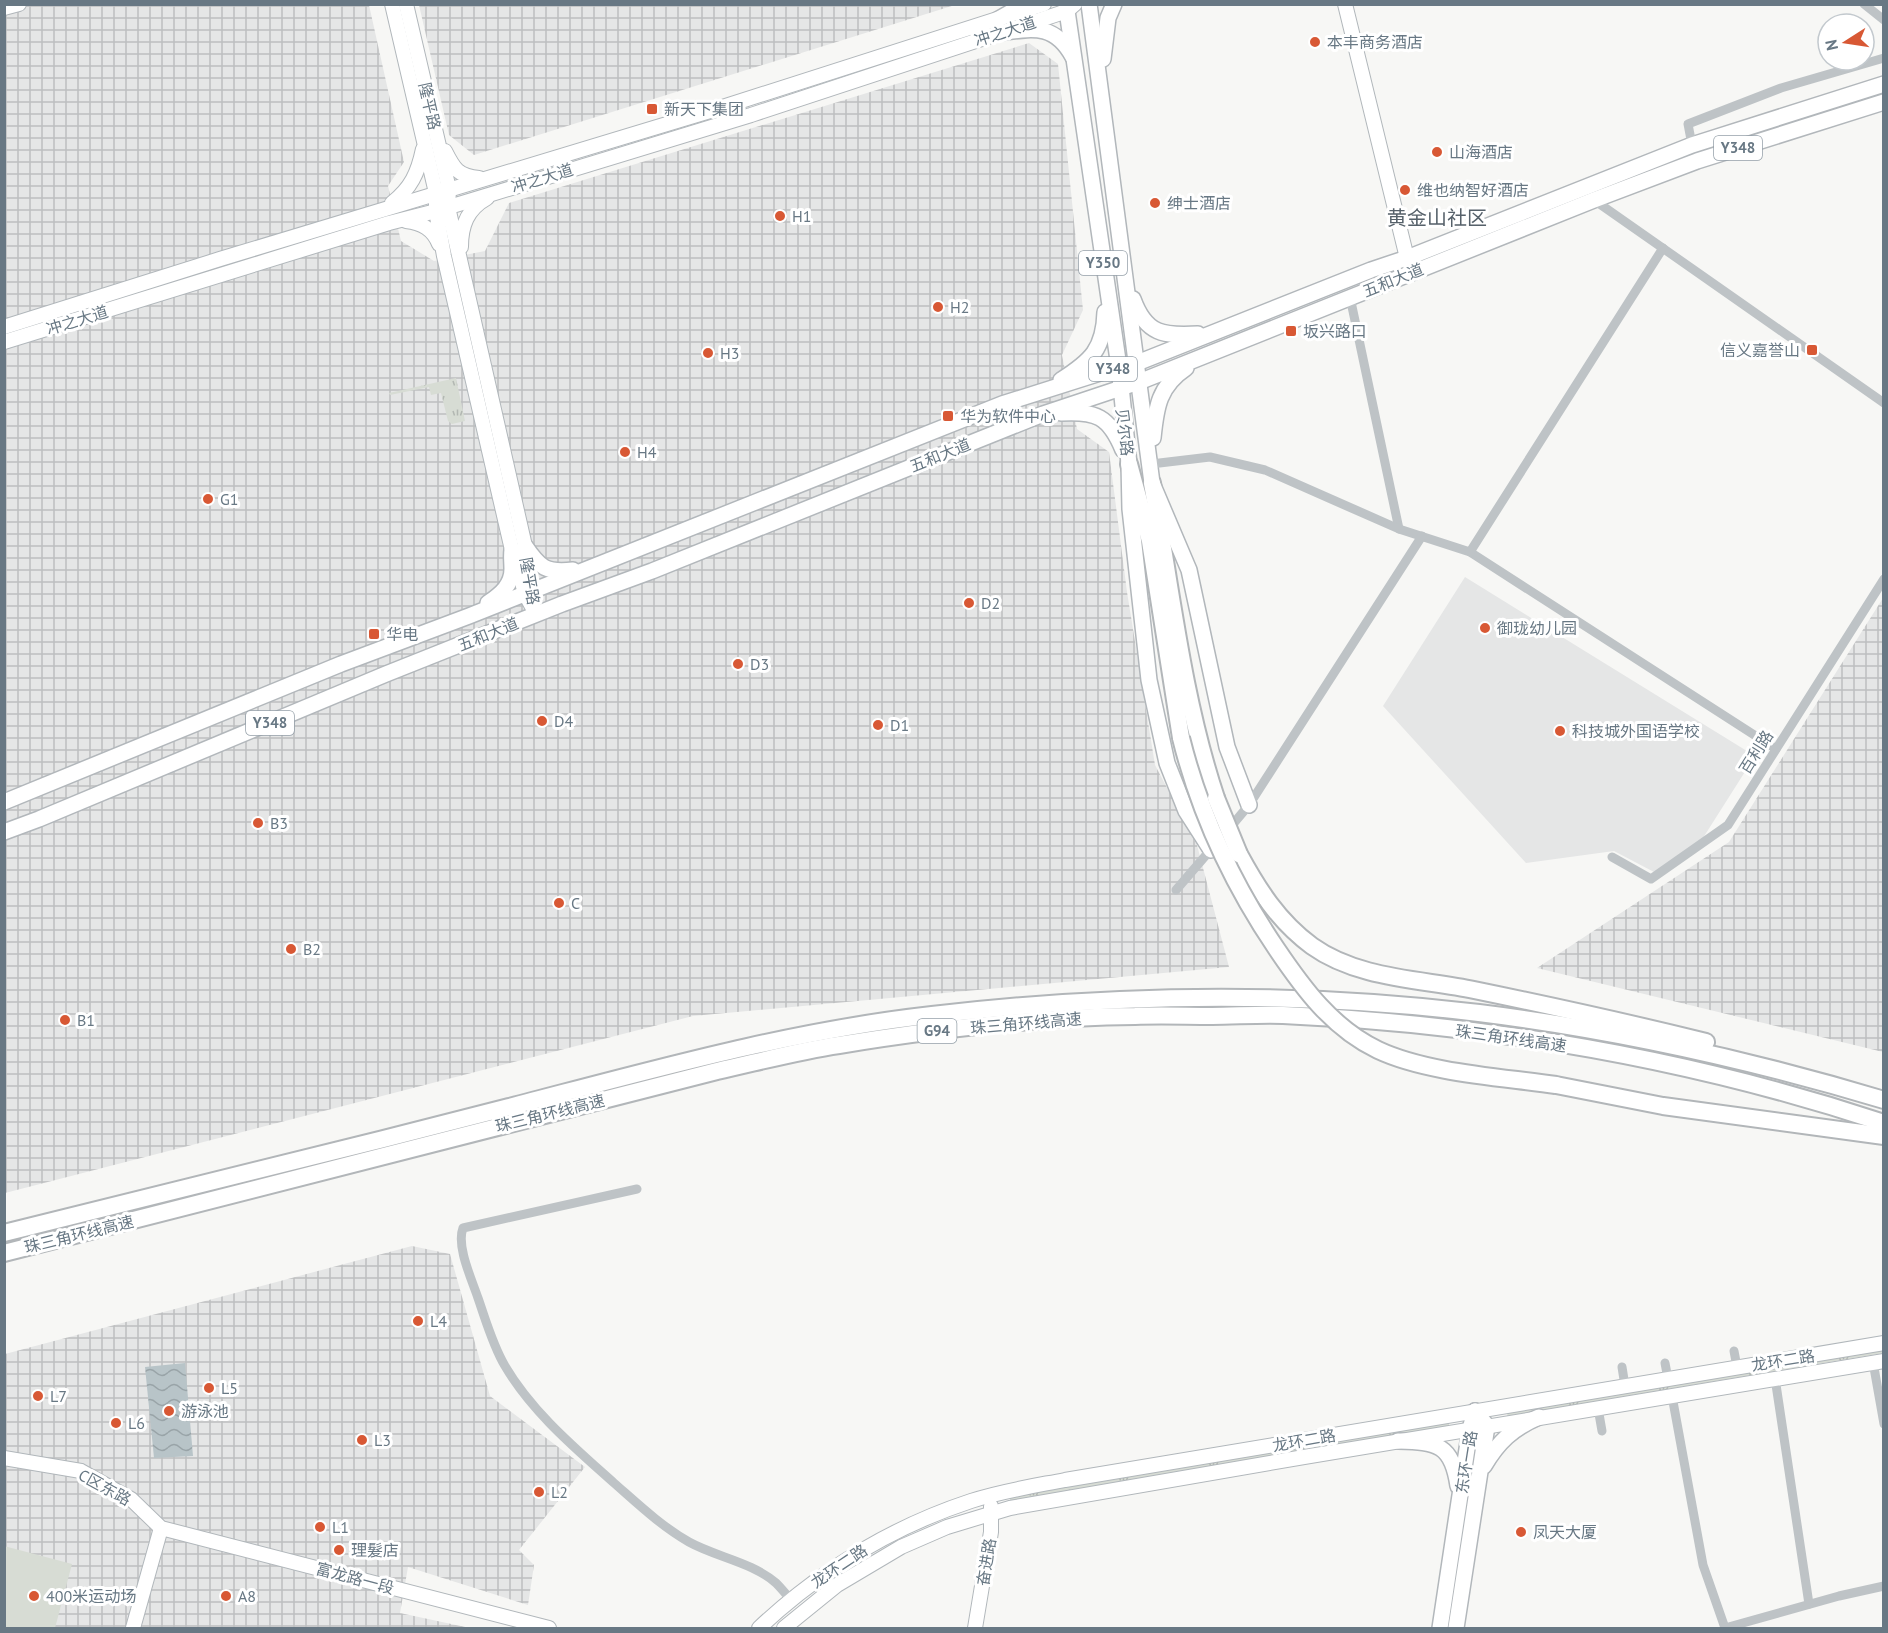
<svg xmlns="http://www.w3.org/2000/svg" width="1888" height="1633" font-family="'PT Sans','Noto Sans SC',sans-serif">
	<style>
		.built { fill: #e5e6e6 }
		.industrial { fill: url(#industrial-grid) }
		.grass { fill: url(#grass-tufts) }
		.garden { fill: #d7dcd4 }
		.water { fill: url(#water-waves) }
		.lines { fill: none; stroke-linecap: round; stroke-linejoin: round }
		.secondary-casing { stroke: #b1b7bb; stroke-width: 16 }
		.primary-casing { stroke: #b2b7bb; stroke-width: 18 }
		.highway-casing { stroke: #b2b6b9; stroke-width: 20 }
		.street { stroke: #bec3c6; stroke-width: 9 }
		.secondary { stroke: #fff; stroke-width: 14 }
		.primary { stroke: #fff; stroke-width: 15 }
		.highway { stroke: #fff; stroke-width: 16 }
		.highway-bridge-casing { stroke: #b2b6b9; stroke-width: 20; stroke-linecap: butt }
		.highway-bridge { stroke: #fff; stroke-width: 16 }
		.poi-dot { fill: #d85834; stroke: #fff; stroke-width: 2 }
		.labels { text-anchor: middle; stroke-width: 6; stroke-linejoin: round; paint-order: stroke }
		.shield { fill: #fff; stroke: #95a0a9; stroke-width: 1.5 }
		.shield-label { font-size: 15px; font-weight: bold; fill: #687884 }
		.street-label { font-size: 16px; fill: #687884; stroke: #fff }
		.poi-label { font-size: 16px; fill: #687884; stroke: #fff; text-anchor: start }
		.quarter-label { font-size: 20px; fill: #56616a; stroke: #fff }
	</style>
	<defs>
		<pattern id="industrial-grid" width="8" height="8" patternUnits="userSpaceOnUse" patternTransform="scale(1.5)"><rect width="8" height="8" fill="#e5e6e6"/><path d="M0 4h8M4 0v8" fill="none" stroke="#bdbfc0"/></pattern>
		<pattern id="grass-tufts" width="24" height="20" patternUnits="userSpaceOnUse" patternTransform="scale(1.5)"><rect width="24" height="20" fill="#d7dcd4"/><path d="M3 7l-1-3M5 7V3M7 7l1-3M15 17l-1-3M17 17v-4M19 17l1-3" fill="none" stroke="#b2b7b2"/></pattern>
		<pattern id="water-waves" width="16" height="10" patternUnits="userSpaceOnUse" patternTransform="scale(1.5)"><rect width="16" height="10" fill="#b8c4c8"/><path d="M0 5q4-4 8 0t8 0" fill="none" stroke="#99a4a8"/></pattern>
	</defs>
	<rect width="100%" height="100%" fill="#f7f7f5"/>
	<polygon class="built" points="1465,577 1755,756 1696,849 1654,872 1614,851 1526,863 1383,706"/>
	<g class="industrial">
		<polygon points="5,5 369,5 404,162 388,186 401,241 434,261 485,251 509,203 1029,43 1058,64 1083,310 1062,355 1077,429 1109,452 1127,592 1155,765 1197,845 1229,967 693,1016 5,1193"/>
		<polygon points="419,5 419,4 955,5 474,155 449,135"/>
		<polygon points="1883,598 1883,1052 1537,968 1729,842"/>
		<polygon points="412,1246 450,1254 490,1396 585,1467 519,1550 534,1565 528,1605 408,1567 400,1613 470,1628 5,1628 5,1354"/>
	</g>
	<g class="grass">
		<polygon points="456,378 465,421 452,424 448,421 441,393 431,395 429,387 390,395 389,393"/>
		<polygon points="1883,1350 1883,1353 1507,1416 1508,1412"/>
		<polygon points="1449,1423 1449,1426 1010,1501 1010,1498 1027,1494"/>
	</g>
	<polygon class="garden" points="4,1546 72,1564 55,1628 5,1628"/>
	<polygon class="water" points="185,1363 193,1456 154,1458 145,1367"/>
	<g class="lines">
		<defs>
			<g id="secondary">
				<polyline points="392,4 436,193 436,211 444,256 512,550 515,555 525,594 536,614"/>
				<polyline points="406,4 449,189 448,207 525,546 525,556"/>
				<polyline points="1345,4 1407,258"/>
				<polyline points="4,8 19,4"/>
				<path d="M445,151C454,169 458,176 479,178"/>
				<path d="M392,203C411,188 418,173 423,149"/>
				<path d="M406,221C422,223 433,229 439,244"/>
				<path d="M461,247C461,226 467,209 487,198"/>
				<polyline points="4,327 220,259 710,111 1044,4"/>
				<polyline points="4,342 389,223 436,211 751,115 1067,11 1075,4"/>
				<polyline points="4,1458 81,1471 131,1499 161,1528 549,1628"/>
				<polyline points="133,1628 161,1528"/>
				<path d="M759,1628C820,1571 892,1527 971,1501C1001,1491 1034,1486 1065,1480L1884,1343"/>
				<polyline points="784,1628 837,1585 901,1547 947,1527 1010,1508 1304,1457 1884,1361"/>
				<polyline points="975,1628 991,1532 991,1506"/>
			</g>
			<g id="primary">
				<polyline points="1066,4 1119,367 1129,464 1130,509 1149,680 1167,763 1186,811 1211,850"/>
				<polyline points="1089,4 1152,483 1189,570 1227,747 1249,805"/>
				<polyline points="997,20 1025,4"/>
				<path d="M998,33C1031,29 1054,22 1073,57"/>
				<polyline points="1103,59 1108,18 1114,4"/>
				<path d="M1133,299C1146,335 1164,336 1198,334"/>
				<path d="M1061,380C1091,361 1104,349 1105,312"/>
				<path d="M1061,413C1096,411 1109,416 1123,450"/>
				<path d="M1153,438C1156,407 1159,386 1186,368"/>
				<path d="M525,546C540,568 546,573 573,570"/>
				<path d="M488,603C501,594 512,585 512,569C512,562 511,556 512,550"/>
				<polyline points="4,802 341,664 469,616 1002,404 1119,367 1137,363 1371,270 1407,258 1692,145 1884,84"/>
				<polyline points="4,832 39,819 386,674 562,604 652,571 1043,414 1139,382 1594,200 1697,161 1884,102"/>
				<path d="M1398,1441C1437,1442 1452,1444 1458,1486"/>
				<path d="M1484,1466C1498,1442 1513,1428 1539,1417"/>
				<polyline points="1440,1628 1470,1429 1475,1411"/>
				<polyline points="1456,1628 1487,1426 1475,1411"/>
			</g>
			<g id="highway">
				<polyline points="1129,464 1150,541 1181,738"/>
				<path d="M1152,483C1171,588 1182,696 1216,798"/>
				<path d="M1239,854C1258,889 1278,921 1312,946C1358,979 1421,979 1474,990C1552,1006 1629,1023 1706,1042"/>
				<polyline points="1556,1085 1663,1106 1884,1136"/>
				<path d="M4,1233C173,1192 341,1150 509,1107C648,1071 788,1031 932,1015C1112,994 1299,991 1479,1013C1616,1030 1751,1060 1884,1100"/>
				<path d="M4,1253L717,1071C758,1062 798,1051 839,1045C937,1029 1036,1017 1135,1016C1160,1015 1186,1016 1212,1016C1235,1016 1259,1014 1283,1015C1486,1024 1691,1059 1884,1123"/>
			</g>
		</defs>
		<use href="#secondary" class="secondary-casing"/>
		<use href="#primary" class="primary-casing"/>
		<use href="#highway" class="highway-casing"/>
		<g class="street">
			<polyline points="1864,4 1884,20"/>
			<polyline points="1692,145 1688,124 1781,88 1884,58"/>
			<polyline points="1594,200 1884,403"/>
			<polyline points="1350,297 1399,529"/>
			<polyline points="1151,464 1210,457 1265,470 1399,529 1470,552 1776,749"/>
			<polyline points="1470,552 1663,248"/>
			<polyline points="1228,830 1249,805 1422,536"/>
			<polyline points="1612,857 1651,879 1728,825 1884,579"/>
			<polyline points="1176,890 1213,847"/>
			<path d="M637,1189L463,1228C456,1246 472,1280 478,1298C486,1321 493,1346 505,1366C532,1412 575,1448 614,1483C638,1504 661,1526 689,1542C716,1557 752,1562 776,1583C781,1588 786,1594 791,1600"/>
			<polyline points="1734,1351 1737,1367"/>
			<polyline points="1873,1362 1884,1424"/>
			<polyline points="1665,1363 1668,1379"/>
			<polyline points="1622,1367 1625,1386"/>
			<polyline points="1775,1378 1809,1604"/>
			<polyline points="1672,1396 1703,1565 1725,1628"/>
			<polyline points="1598,1408 1602,1431"/>
			<polyline points="1725,1628 1839,1596 1884,1586"/>
		</g>
		<use href="#secondary" class="secondary"/>
		<use href="#primary" class="primary"/>
		<use href="#highway" class="highway"/>
		<defs>
			<g id="highway-bridge">
				<path d="M1181,738C1200,814 1232,883 1276,948C1303,988 1332,1028 1378,1050C1427,1073 1501,1077 1556,1085"/>
				<polyline points="1216,798 1239,854"/>
			</g>
		</defs>
		<use href="#highway-bridge" class="highway-bridge-casing"/>
		<use href="#highway-bridge" class="highway-bridge"/>
	</g>
	<g class="poi-dot">
		<circle cx="1315" cy="42" r="6"/>
		<rect x="646" y="103" width="12" height="12" rx="3"/>
		<circle cx="1437" cy="152" r="6"/>
		<circle cx="1405" cy="190" r="6"/>
		<circle cx="1155" cy="203" r="6"/>
		<circle cx="780" cy="216" r="6"/>
		<circle cx="938" cy="307" r="6"/>
		<rect x="1285" y="325" width="12" height="12" rx="3"/>
		<rect x="1806" y="344" width="12" height="12" rx="3"/>
		<circle cx="708" cy="353" r="6"/>
		<rect x="942" y="410" width="12" height="12" rx="3"/>
		<circle cx="625" cy="452" r="6"/>
		<circle cx="208" cy="499" r="6"/>
		<circle cx="969" cy="603" r="6"/>
		<circle cx="1485" cy="628" r="6"/>
		<rect x="368" y="628" width="12" height="12" rx="3"/>
		<circle cx="738" cy="664" r="6"/>
		<circle cx="542" cy="721" r="6"/>
		<circle cx="878" cy="725" r="6"/>
		<circle cx="1560" cy="731" r="6"/>
		<circle cx="258" cy="823" r="6"/>
		<circle cx="559" cy="903" r="6"/>
		<circle cx="291" cy="949" r="6"/>
		<circle cx="65" cy="1020" r="6"/>
		<circle cx="418" cy="1321" r="6"/>
		<circle cx="209" cy="1388" r="6"/>
		<circle cx="38" cy="1396" r="6"/>
		<circle cx="169" cy="1411" r="6"/>
		<circle cx="116" cy="1423" r="6"/>
		<circle cx="362" cy="1440" r="6"/>
		<circle cx="539" cy="1492" r="6"/>
		<circle cx="320" cy="1527" r="6"/>
		<circle cx="1521" cy="1532" r="6"/>
		<circle cx="339" cy="1550" r="6"/>
		<circle cx="34" cy="1596" r="6"/>
		<circle cx="226" cy="1596" r="6"/>
	</g>
	<g class="labels">
		<g class="shield">
			<rect x="1714" y="136" width="48" height="24" rx="4.5"/>
			<rect x="1079" y="251" width="48" height="24" rx="4.5"/>
			<rect x="1089" y="357" width="48" height="24" rx="4.5"/>
			<rect x="246" y="711" width="48" height="24" rx="4.5"/>
			<rect x="917.5" y="1019" width="39" height="24" rx="4.5"/>
		</g>
		<g class="shield-label">
			<text x="1738" y="153">Y348</text>
			<text x="1103" y="268">Y350</text>
			<text x="1113" y="374">Y348</text>
			<text x="270" y="728">Y348</text>
			<text x="937" y="1036">G94</text>
		</g>
		<g class="street-label">
			<text transform="translate(1005 31) rotate(-18)" y="6">冲之大道</text>
			<text transform="translate(430 106) rotate(77)" y="6">隆平路</text>
			<text transform="translate(542 178) rotate(-17)" y="6">冲之大道</text>
			<text transform="translate(1393 280) rotate(-22)" y="6">五和大道</text>
			<text transform="translate(77 320) rotate(-17)" y="6">冲之大道</text>
			<text transform="translate(1125 432) rotate(83)" y="6">贝尔路</text>
			<text transform="translate(940 455) rotate(-22)" y="6">五和大道</text>
			<text transform="translate(530 581) rotate(80)" y="6">隆平路</text>
			<text transform="translate(488 634) rotate(-22)" y="6">五和大道</text>
			<text transform="translate(1756 752) rotate(-58)" y="6">百利路</text>
			<text transform="translate(1026 1023) rotate(-5)" y="6">珠三角环线高速</text>
			<text transform="translate(1511 1038) rotate(8)" y="6">珠三角环线高速</text>
			<text transform="translate(550 1113) rotate(-14)" y="6">珠三角环线高速</text>
			<text transform="translate(79 1234) rotate(-14)" y="6">珠三角环线高速</text>
			<text transform="translate(1783 1360) rotate(-9)" y="6">龙环二路</text>
			<text transform="translate(1304 1440) rotate(-10)" y="6">龙环二路</text>
			<text transform="translate(1466 1462) rotate(-81)" y="6">东环一路</text>
			<text transform="translate(105 1487) rotate(29)" y="6">C区东路</text>
			<text transform="translate(986 1562) rotate(-81)" y="6">奋进路</text>
			<text transform="translate(839 1566) rotate(-34)" y="6">龙环二路</text>
			<text transform="translate(355 1578) rotate(15)" y="6">富龙路一段</text>
		</g>
		<g class="poi-label">
			<text x="1327" y="48">本丰商务酒店</text>
			<text x="664" y="115">新天下集团</text>
			<text x="1449" y="158">山海酒店</text>
			<text x="1417" y="196">维也纳智好酒店</text>
			<text x="1167" y="209">绅士酒店</text>
			<text x="792" y="222">H1</text>
			<text x="950" y="313">H2</text>
			<text x="1303" y="337">坂兴路口</text>
			<text x="1800" y="356" text-anchor="end">信义嘉誉山</text>
			<text x="720" y="359">H3</text>
			<text x="960" y="422">华为软件中心</text>
			<text x="637" y="458">H4</text>
			<text x="220" y="505">G1</text>
			<text x="981" y="609">D2</text>
			<text x="1497" y="634">御珑幼儿园</text>
			<text x="386" y="640">华电</text>
			<text x="750" y="670">D3</text>
			<text x="554" y="727">D4</text>
			<text x="890" y="731">D1</text>
			<text x="1572" y="737">科技城外国语学校</text>
			<text x="270" y="829">B3</text>
			<text x="571" y="909">C</text>
			<text x="303" y="955">B2</text>
			<text x="77" y="1026">B1</text>
			<text x="430" y="1327">L4</text>
			<text x="221" y="1394">L5</text>
			<text x="50" y="1402">L7</text>
			<text x="181" y="1417">游泳池</text>
			<text x="128" y="1429">L6</text>
			<text x="374" y="1446">L3</text>
			<text x="551" y="1498">L2</text>
			<text x="332" y="1533">L1</text>
			<text x="1533" y="1538">凤天大厦</text>
			<text x="351" y="1556">理髮店</text>
			<text x="46" y="1602">400米运动场</text>
			<text x="238" y="1602">A8</text>
		</g>
		<g class="quarter-label">
			<text x="1437" y="225">黄金山社区</text>
		</g>
	</g>
	<rect width="1888" height="1633" fill="none" stroke="#687884" stroke-width="12"/>
	<g transform="translate(1846 42) rotate(258)"><circle r="28" fill="#ffffff" stroke="#c3c9ce" stroke-width="1.5"/>
	<path d="M0-4.5L10 22L0 15L-10 22Z" fill="#d85834"/>
	<text y="-9" font-size="16" font-weight="bold" text-anchor="middle" fill="#687884">N</text>
	</g>
</svg>
